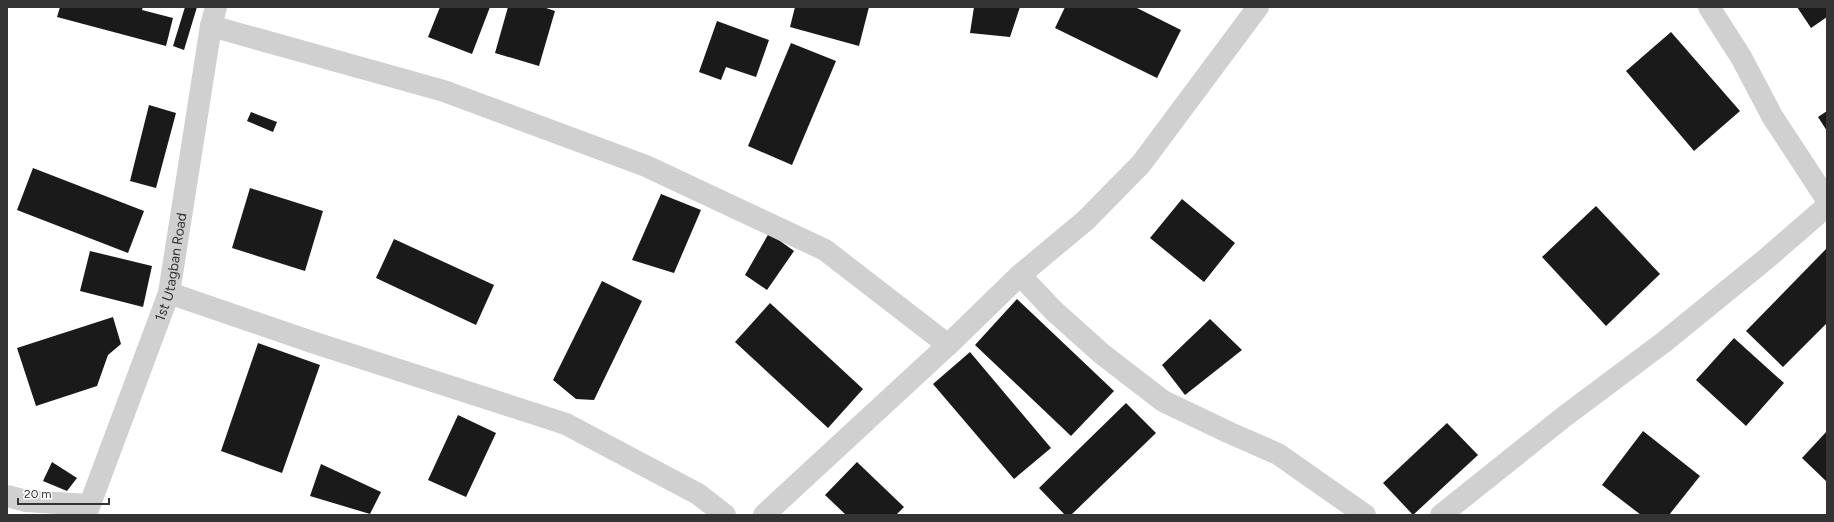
<svg xmlns="http://www.w3.org/2000/svg" width="1834" height="522" font-family="Figtree,sans-serif">
	<style>
		.building { fill: #1a1a1a }
		.lines { fill: none; stroke-linecap: round; stroke-linejoin: round }
		.minor { stroke: #d0d0d0; stroke-width: 22 }
		.labels { text-anchor: middle; stroke-width: 4; stroke-linejoin: round; paint-order: stroke }
		.street-label { font-size: 14px; fill: #333; stroke: #fff }
	</style>
	<rect width="100%" height="100%" fill="#fff"/>
	<g class="building">
		<polygon points="60,7 143,7 142,10 173,18 166,46 57,17"/>
		<polygon points="185,7 197,7 184,50 173,46"/>
		<polygon points="440,7 490,7 472,54 428,37"/>
		<polygon points="508,7 543,7 555,11 539,66 495,53"/>
		<polygon points="795,7 869,7 859,46 790,27"/>
		<polygon points="974,7 1020,7 1010,37 970,33"/>
		<polygon points="1065,7 1135,7 1181,30 1157,78 1055,28"/>
		<polygon points="1797,7 1827,7 1827,17 1811,28"/>
		<polygon points="717,21 769,40 756,77 726,67 721,80 699,72"/>
		<polygon points="1671,32 1740,111 1694,151 1626,71"/>
		<polygon points="791,43 836,61 792,165 748,146"/>
		<polygon points="149,105 176,113 156,188 130,181"/>
		<polygon points="1827,111 1827,131 1818,117"/>
		<polygon points="251,112 277,122 273,132 247,121"/>
		<polygon points="33,168 144,211 128,253 17,210"/>
		<polygon points="250,188 323,211 305,271 232,248"/>
		<polygon points="661,194 701,210 674,273 632,260"/>
		<polygon points="1182,199 1235,243 1204,282 1150,238"/>
		<polygon points="1596,206 1660,274 1606,326 1542,257"/>
		<polygon points="769,233 794,251 767,290 745,275"/>
		<polygon points="394,239 494,285 476,325 376,278"/>
		<polygon points="1826,249 1827,323 1783,367 1746,331"/>
		<polygon points="90,251 152,266 143,307 80,291"/>
		<polygon points="602,281 642,301 594,400 576,399 553,380"/>
		<polygon points="1017,299 1114,391 1071,436 975,345"/>
		<polygon points="770,303 863,389 828,428 735,342"/>
		<polygon points="113,317 121,344 108,355 97,386 36,406 17,348"/>
		<polygon points="1210,319 1242,350 1185,395 1162,365"/>
		<polygon points="1734,338 1784,383 1746,426 1696,380"/>
		<polygon points="258,343 320,365 282,473 221,451"/>
		<polygon points="970,352 1051,448 1014,479 933,384"/>
		<polygon points="1126,403 1156,433 1071,515 1065,515 1039,488"/>
		<polygon points="458,415 496,433 466,497 428,480"/>
		<polygon points="1447,423 1478,455 1413,515 1383,483"/>
		<polygon points="1643,431 1700,476 1669,515 1641,515 1602,485"/>
		<polygon points="1827,431 1827,482 1802,458"/>
		<polygon points="52,462 77,478 67,491 43,481"/>
		<polygon points="857,462 904,507 896,515 846,515 825,495"/>
		<polygon points="321,464 381,492 370,514 310,496"/>
	</g>
	<g class="lines">
		<g class="minor">
			<polyline points="1709,7 1741,57 1772,116 1827,200"/>
			<polyline points="211,26 444,91 646,166 825,250 948,345"/>
			<polyline points="1020,275 1054,311 1102,354 1163,401 1230,433 1278,454 1365,515"/>
			<polyline points="169,293 312,342 566,424 698,494 725,515"/>
			<polyline points="7,496 26,501 89,505"/>
			<path id="s1" d="M86,515L169,293L211,26L216,7"/>
			<polyline points="764,515 948,345 1020,275 1086,220 1141,164 1258,7"/>
			<polyline points="1441,515 1565,416 1664,342 1766,259 1827,206"/>
		</g>
	</g>
	<g class="labels">
		<g class="street-label">
			<text dy="5" stroke="none"><textPath href="#s1" startOffset="263">1st Utagban Road</textPath></text>
		</g>
	</g>
	<rect width="1834" height="522" fill="none" stroke="#333333" stroke-width="16"/>
	<path d="M18 498v6h91v-6" fill="none" stroke="#333333" stroke-width="2"/>
	<text x="24" y="498" font-size="12" fill="#333333" stroke="#ffffff" stroke-width="3" paint-order="stroke">20 m</text>
</svg>
